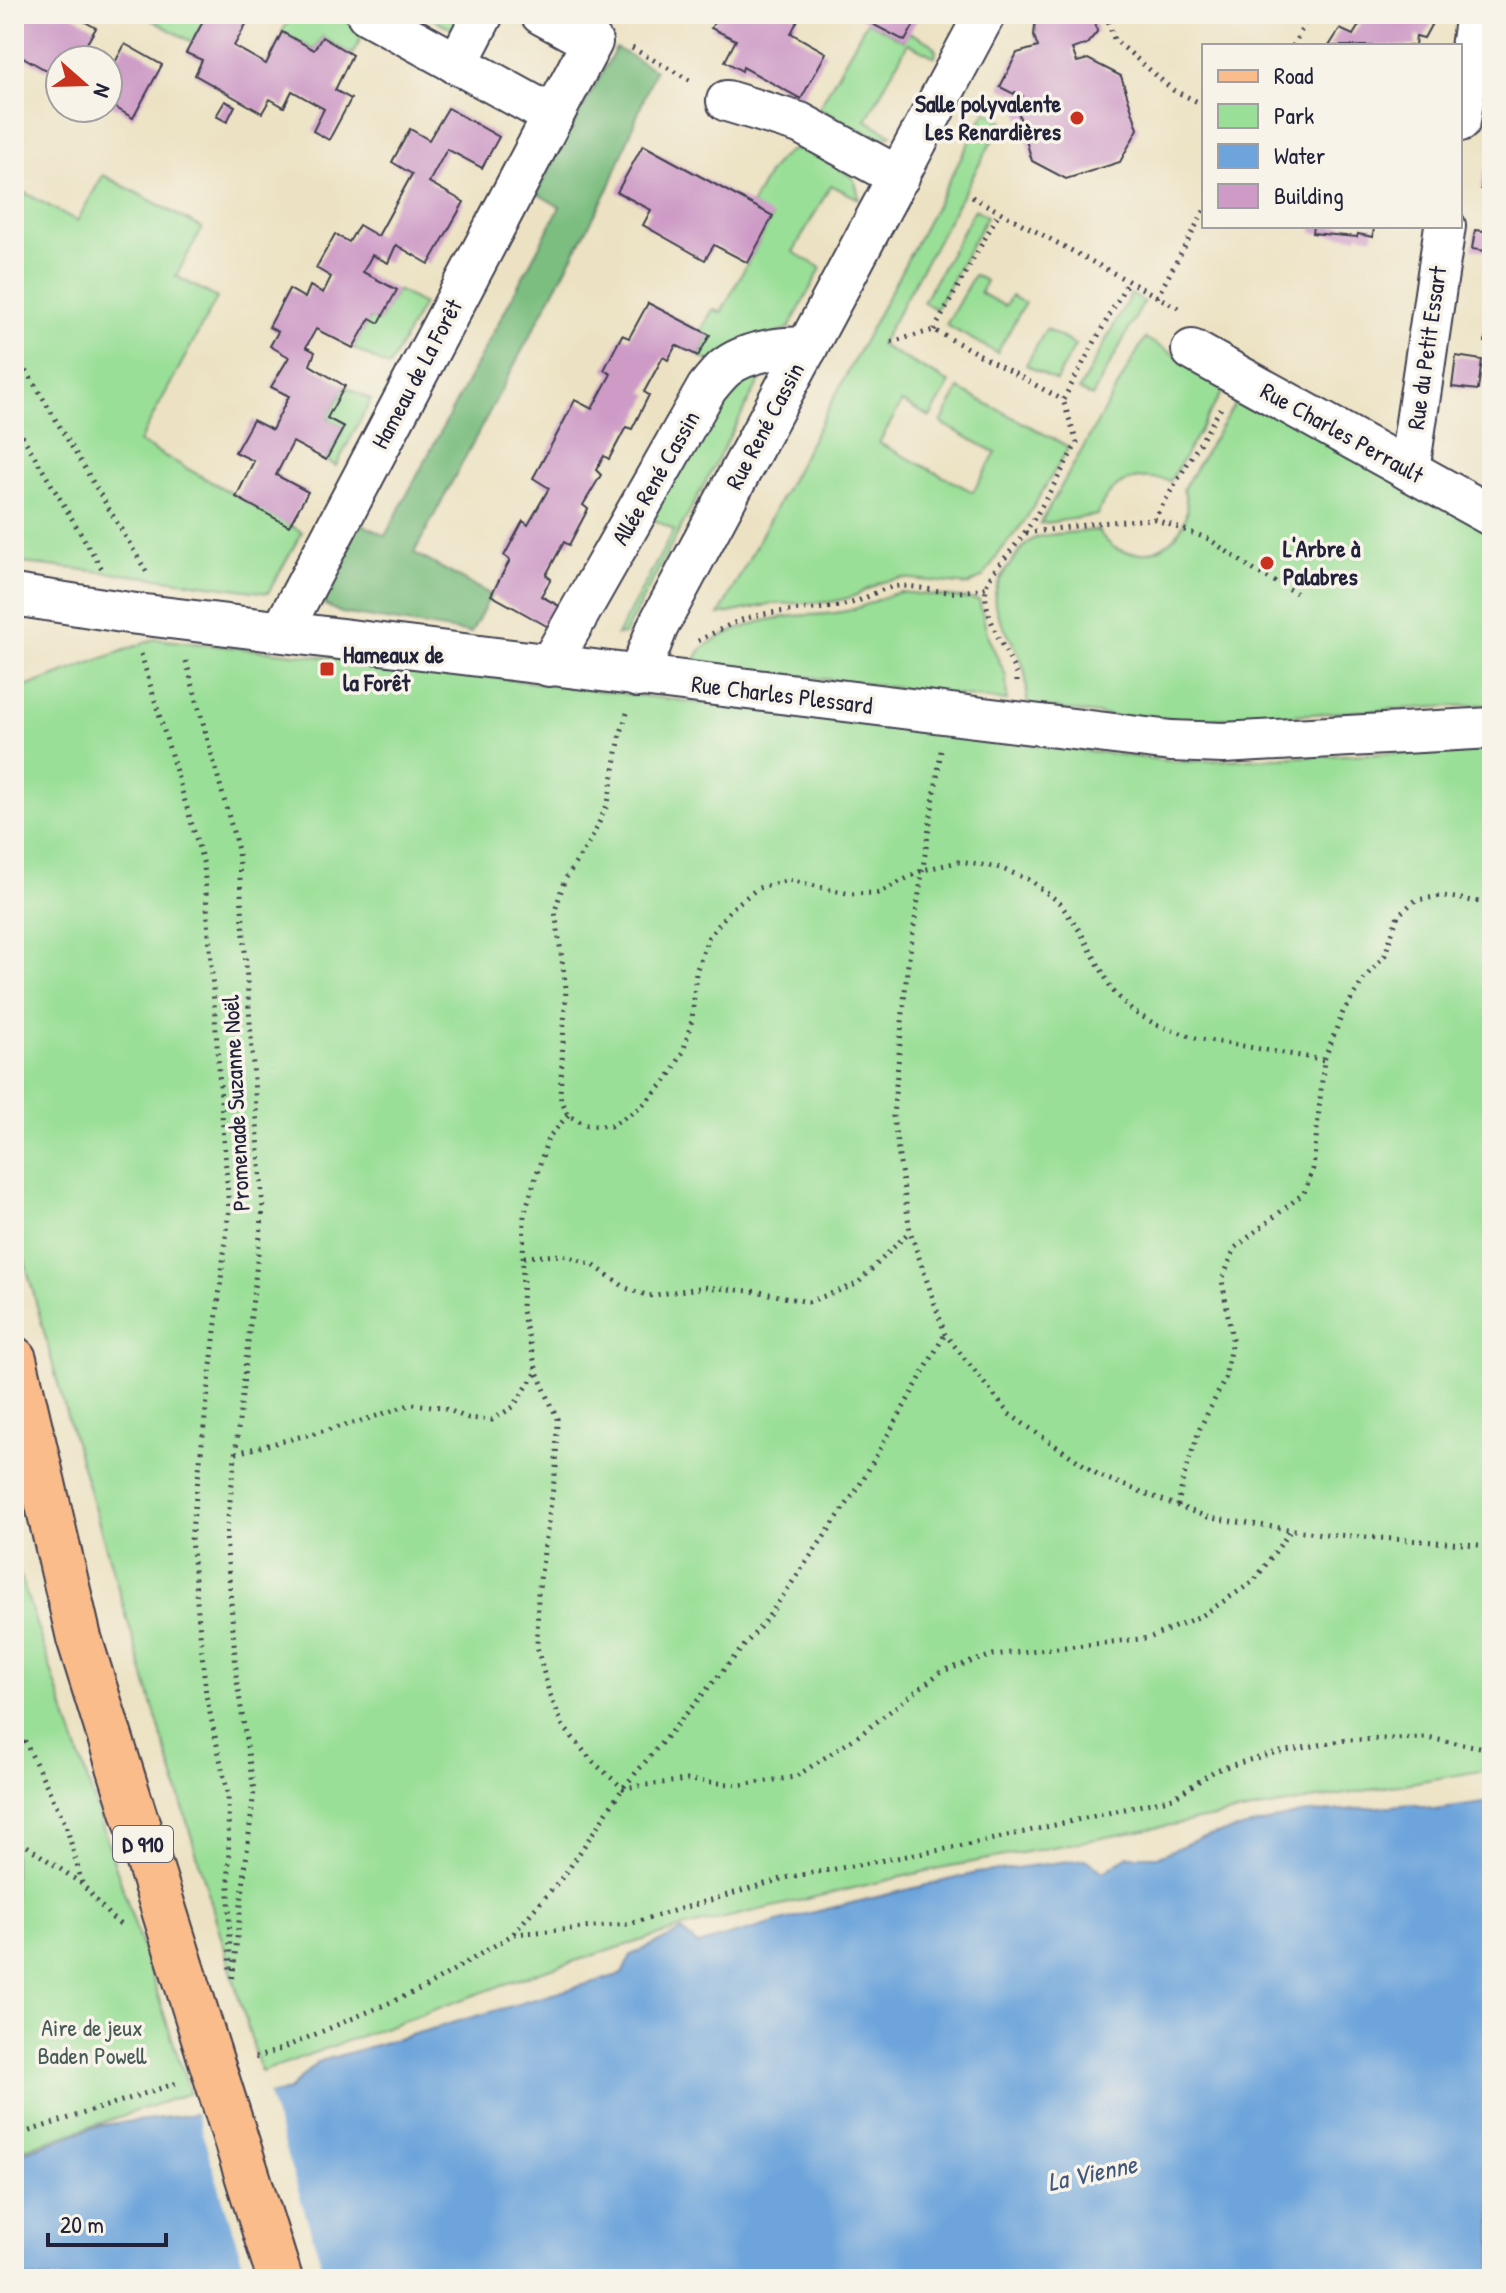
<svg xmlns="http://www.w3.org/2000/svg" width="1506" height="2293" font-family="'Patrick Hand',sans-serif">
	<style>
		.green { fill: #9adf97; stroke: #5e8069; stroke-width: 2 }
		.forest { fill: #7bbe80; stroke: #4e705e; stroke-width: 2 }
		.water { fill: #6da4db; stroke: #48638b; stroke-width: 2 }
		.pier { fill: #ece2c3 }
		.building { fill: #ce9bc7 }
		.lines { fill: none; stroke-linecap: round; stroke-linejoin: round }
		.minor-casing { stroke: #403f4f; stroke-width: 44 }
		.major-casing { stroke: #403f4f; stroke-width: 48 }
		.path { stroke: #403f4f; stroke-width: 5; stroke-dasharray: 2 6; stroke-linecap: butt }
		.minor { stroke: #fff; stroke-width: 40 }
		.major { stroke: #f9bc8a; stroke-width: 44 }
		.major-bridge-casing { stroke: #403f4f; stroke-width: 48; stroke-linecap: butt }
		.major-bridge { stroke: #f9bc8a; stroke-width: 44 }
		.poi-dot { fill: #c8321e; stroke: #f7f3e8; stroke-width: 3 }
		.labels { text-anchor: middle; stroke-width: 7; stroke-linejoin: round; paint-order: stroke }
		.shield { fill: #f7f3e8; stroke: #62616f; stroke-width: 2 }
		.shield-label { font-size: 22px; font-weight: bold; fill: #22223b }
		.poi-label { font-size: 24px; font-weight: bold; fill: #22223b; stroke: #f7f3e8; text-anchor: start }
		.street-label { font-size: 24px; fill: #22223b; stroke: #f7f3e8 }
		.park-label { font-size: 24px; fill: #465b57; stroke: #f7f3e8 }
		.water-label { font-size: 26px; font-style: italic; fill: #40567b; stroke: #f7f3e8 }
	</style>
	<rect width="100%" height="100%" fill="#f7f3e8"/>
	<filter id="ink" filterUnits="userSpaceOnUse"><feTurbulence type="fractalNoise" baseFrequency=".0125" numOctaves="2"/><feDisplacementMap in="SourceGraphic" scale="16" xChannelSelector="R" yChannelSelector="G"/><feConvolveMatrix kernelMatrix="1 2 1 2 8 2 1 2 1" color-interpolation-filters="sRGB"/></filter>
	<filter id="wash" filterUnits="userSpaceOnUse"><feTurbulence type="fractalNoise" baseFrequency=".006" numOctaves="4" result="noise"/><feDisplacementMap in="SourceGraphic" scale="32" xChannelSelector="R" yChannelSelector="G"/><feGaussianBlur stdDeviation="1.8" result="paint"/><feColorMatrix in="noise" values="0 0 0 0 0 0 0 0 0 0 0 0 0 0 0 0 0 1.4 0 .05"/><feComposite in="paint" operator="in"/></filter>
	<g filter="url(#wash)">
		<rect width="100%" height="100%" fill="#ece2c3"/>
		<g class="green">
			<polygon points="141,14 207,14 192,42"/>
			<polygon points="292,14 334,14 365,31 352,55 322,37 314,50 282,32"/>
			<polygon points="424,14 461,14 452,29"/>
			<path d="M867,21L904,41L909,32L931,43L936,51L935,57L908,43L866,120L892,135C875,143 836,117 819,108Z"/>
			<polygon points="986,111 1003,121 880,345 950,383 930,417 902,402 879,443 973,492 996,453 941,423 959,389 1069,447 1024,522 1002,549 983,577 968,585 902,578 882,582 852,597 831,602 772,604 719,615"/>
			<path d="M796,149C809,152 846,170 854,180C857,186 858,193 859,199L831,185L793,252L821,268L789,328L711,362L699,356L709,336L701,331L713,309L721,313L772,217L751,205C762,187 774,154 796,149Z"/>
			<polygon points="103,175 202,228 176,276 217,298 139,442 302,532 268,593 157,578 14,562 14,187 77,221"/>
			<polygon points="975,209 987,216 936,309 923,302"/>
			<polygon points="974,275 986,281 980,293 1005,306 1011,296 1025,303 997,353 946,325"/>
			<polygon points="397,290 423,304 389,367 353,348 370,318 379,322"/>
			<polygon points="1131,294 1144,302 1092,397 1079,390"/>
			<polygon points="1046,329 1075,345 1056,381 1026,365"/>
			<path d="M1145,338L1227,384L1170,481C1135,472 1111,480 1097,515L1040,524Z"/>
			<polygon points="768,365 624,634 617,635 674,530 649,517 708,411 738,378"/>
			<polygon points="345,386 371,400 336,466 326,460 344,427 327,418"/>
			<path d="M1242,392L1492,529V704L1221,719L1129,718L1027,705C1027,690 1027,676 1022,662C1008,624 976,606 1009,566C1015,557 1025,543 1035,538C1044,534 1084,532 1097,530C1102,536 1108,544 1115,548C1153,567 1200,531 1183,489Z"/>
			<path d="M900,592L979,600L988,637L1006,676L1007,701L694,663C696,660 697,655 699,652C713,636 758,621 779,618C800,614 821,616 841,612C863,609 879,597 900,592Z"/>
			<polygon points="155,639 370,662 1177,762 1492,749 1492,1769 1241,1812 940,1868 682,1928 536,1973 261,2072 61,1395 14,1221 14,691"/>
			<polygon points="14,1557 190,2093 14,2152"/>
		</g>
		<polygon class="forest" points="616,48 655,70 609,188 414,553 491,595 471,633 341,613 325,605 325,589 360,523 385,536 560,207 536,193"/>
		<polygon class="water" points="1492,1802 1492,2279 14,2279 14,2155 101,2125 196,2114 289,2090 317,2062 622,1974 631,1955 682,1931 697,1945 806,1914 977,1873 1085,1859 1104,1872 1128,1856 1159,1856 1200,1838 1300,1814 1413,1804 1435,1810"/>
		<polygon class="pier" points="267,2092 326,2279 248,2279 195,2110"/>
		<g id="blocks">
			<g class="building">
				<polygon points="21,14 71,14 96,28 77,60 60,60 60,78 14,52 14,23 16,24"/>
				<polygon points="207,14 251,15 234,46 266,64 282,32 314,50 322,37 352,55 335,90 351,99 329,140 313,131 324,109 292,91 284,107 270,99 262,113 195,75 202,60 186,53"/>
				<polygon points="719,14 792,14 799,18 791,33 826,53 801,99 743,67 742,71 725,61 736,40 711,28"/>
				<polygon points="853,14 920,14 905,41"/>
				<polygon points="1047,14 1094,14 1097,32 1087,44 1072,49 1077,62 1088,59 1121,76 1138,129 1120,162 1066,179 1032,161 1017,108 1023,96 1015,92 1014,94 1000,87 1017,53 1038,47 1034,36 1035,25 1040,19"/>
				<polygon points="1366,14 1437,14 1424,38 1416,36 1415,46 1329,46 1340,29 1353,35"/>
				<polygon points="125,44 162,65 133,118 108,103 108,75"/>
				<polygon points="225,101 235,106 227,122 216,116"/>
				<polygon points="70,108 92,108 87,117"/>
				<polygon points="448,108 499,137 482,168 447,149 429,182 464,202 429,264 396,245 388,263 372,255 363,272 397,290 379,323 370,318 353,348 316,329 306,347 315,352 310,365 345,386 327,418 344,427 326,460 293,442 276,475 308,492 289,526 236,497 254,461 235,452 253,420 272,430 289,396 271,387 289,357 270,346 278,332 269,327 289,289 305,298 310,286 323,293 331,277 316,268 335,234 349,242 359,225 378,236 412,174 392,162 410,129 429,140"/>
				<polygon points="643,145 773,216 748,263 714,245 705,260 643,225 651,210 617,192"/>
				<polygon points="1484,170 1492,171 1492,191 1481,189"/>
				<polygon points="1313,226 1374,226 1373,237 1358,234 1357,237 1312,233"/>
				<polygon points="1475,230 1492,232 1492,252 1472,249"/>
				<polygon points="648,303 710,335 698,356 676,345 668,360 663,357 644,392 649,395 632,429 626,427 609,459 604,456 596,470 601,475 583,505 588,509 569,545 564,542 546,575 551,579 541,596 563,608 552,629 491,595 510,560 504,556 523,521 528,525 549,488 533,478 554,440 575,400 592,409 611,374 604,370 622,335 629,338"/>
				<polygon points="1490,306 1492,306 1492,344 1485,342"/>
				<polygon points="1456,356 1482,360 1478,390 1452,387"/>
			</g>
		</g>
	</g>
	<g filter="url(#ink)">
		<use href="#blocks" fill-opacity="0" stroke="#403f4f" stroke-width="2"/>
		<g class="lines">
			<defs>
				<g id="minor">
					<polyline points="541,14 592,42 553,116"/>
					<polyline points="457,64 483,14"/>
					<polyline points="727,101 800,123 899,177"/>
					<polyline points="1460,121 1476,14"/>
					<polyline points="1192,350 1492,516"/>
					<polyline points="1409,470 1445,226"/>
					<polyline points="14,595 129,613 1171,741 1223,743 1492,728"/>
					<polyline points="282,631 553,116 367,14"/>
					<path d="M549,666L707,388C713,381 718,374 725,368C744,352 783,346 807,348"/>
					<polyline points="638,677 658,626 985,14"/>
				</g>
				<polyline id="major" points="14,1359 79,1638 208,2051"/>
			</defs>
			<use href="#minor" class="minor-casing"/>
			<use href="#major" class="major-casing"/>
			<g class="path">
				<polyline points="1106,14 1114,39 1173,90 1204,105"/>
				<polyline points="1293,46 1310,14"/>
				<polyline points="632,48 693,82"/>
				<polyline points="972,197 1182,310"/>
				<polyline points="1157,297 1204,211"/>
				<polyline points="934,330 1000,211"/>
				<polyline points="891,342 934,330 1063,400 1128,281"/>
				<polyline points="14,350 149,576"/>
				<polyline points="14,422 102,569"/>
				<polyline points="1154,519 1209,539 1255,571 1296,593"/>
				<polyline points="1026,533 1097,523 1154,519 1221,408"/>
				<path d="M698,641C716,632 736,620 755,616C786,608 817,612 848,604C866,600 880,587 900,586C917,586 933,591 949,592C962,593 974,590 986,587"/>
				<polyline points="141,654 204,865 229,1210 191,1539 206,1695 228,1795 230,1972"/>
				<polyline points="186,661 238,850 263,1209 226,1536 237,1682 254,1791 232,1982"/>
				<path d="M1017,682V675C1007,652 982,614 986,589C988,575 1001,563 1009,553C1037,520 1056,480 1077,443L1063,400"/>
				<polyline points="627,713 620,736 608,803 591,840 564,881 555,911 566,988 560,1096 568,1115 586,1125 610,1126 640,1108 668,1079 683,1052 692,1020 696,972 708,938 731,909 758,888 789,880 850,894 878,893 923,870 958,862 997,867 1028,879 1059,902 1081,933 1113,991 1132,1011 1157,1025 1196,1038 1324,1060"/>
				<polyline points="941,751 907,971 893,1116 910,1231 945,1334 1009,1414 1100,1476 1178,1506 1210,1518 1323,1534 1492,1546"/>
				<polyline points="568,1115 548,1138 524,1215 522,1311 537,1372 557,1418 556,1467 538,1594 537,1647 549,1692 563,1726 592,1761 623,1788 687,1780 740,1785 795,1777 861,1734 942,1671 993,1655 1149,1638 1203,1615 1254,1581 1291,1530"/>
				<polyline points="524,1257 563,1255 593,1265 626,1288 649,1296 705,1287 760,1292 808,1302 857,1284 910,1231"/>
				<polyline points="236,1453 358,1422 412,1404 442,1407 467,1418 492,1420 513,1407 536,1373"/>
				<polyline points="1178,1506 1183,1479 1200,1428 1225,1379 1232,1339 1222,1280 1235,1248 1304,1193 1313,1169 1324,1060 1343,1012 1364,979 1385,955 1398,915 1416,900 1443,896 1492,904"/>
				<polyline points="14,1719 66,1825 82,1883"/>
				<polyline points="14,1837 82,1884 110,1916 123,1927"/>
				<polyline points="514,1934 629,1924 785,1878 963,1846 1173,1798 1216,1770 1269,1754 1346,1740 1427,1738 1492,1749"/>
				<polyline points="255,2058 276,2051 424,1988 512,1935 566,1873 623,1788 766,1620 858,1488 945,1334"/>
				<polyline points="14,2136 177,2083"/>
			</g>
			<use href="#minor" class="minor"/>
			<use href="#major" class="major"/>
			<defs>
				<polyline id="major-bridge" points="208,2051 280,2279"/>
			</defs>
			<use href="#major-bridge" class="major-bridge-casing"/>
			<use href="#major-bridge" class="major-bridge"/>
		</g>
	</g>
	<g class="poi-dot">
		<circle cx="1077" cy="118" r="8"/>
		<circle cx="1267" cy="563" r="8"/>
		<rect x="319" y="661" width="16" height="16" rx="4"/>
	</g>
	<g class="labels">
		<rect class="shield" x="113" y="1826" width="60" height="36" rx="6"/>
		<g class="shield-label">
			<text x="143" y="1852">D 910</text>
		</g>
		<g class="poi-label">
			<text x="1061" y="112" text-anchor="end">Salle polyvalente<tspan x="1061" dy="28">Les Renardières</tspan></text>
			<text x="1283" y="557">L'Arbre à<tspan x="1283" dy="28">Palabres</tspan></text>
			<text x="343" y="663">Hameaux de<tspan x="343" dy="28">la Forêt</tspan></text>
		</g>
		<g class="street-label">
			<text transform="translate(1427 348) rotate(-82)" y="8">Rue du Petit Essart</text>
			<text transform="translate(417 374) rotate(-62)" y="8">Hameau de La Forêt</text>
			<text transform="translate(765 426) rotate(-62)" y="8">Rue René Cassin</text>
			<text transform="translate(1342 433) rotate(29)" y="8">Rue Charles Perrault</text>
			<text transform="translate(656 478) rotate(-60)" y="8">Allée René Cassin</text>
			<text transform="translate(782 695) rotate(7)" y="8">Rue Charles Plessard</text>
			<text transform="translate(236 1103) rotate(-93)" y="8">Promenade Suzanne Noël</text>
		</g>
		<g class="park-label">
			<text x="92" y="2036">Aire de jeux<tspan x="92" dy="28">Baden Powell</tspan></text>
		</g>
		<g class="water-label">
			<text transform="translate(1092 2173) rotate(-12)" y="9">La Vienne</text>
		</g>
	</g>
	<rect width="1506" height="2293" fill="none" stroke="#f7f3e8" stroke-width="48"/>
	<rect x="1202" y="44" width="260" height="184" fill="#f7f3e8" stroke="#a29fa3" stroke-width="2"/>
	<rect x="1218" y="70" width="40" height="12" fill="#f9bc8a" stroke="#a29fa3" stroke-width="2"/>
	<text x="1274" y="84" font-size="24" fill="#22223b">Road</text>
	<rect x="1218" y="104" width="40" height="24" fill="#9adf97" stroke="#a29fa3" stroke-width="2"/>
	<text x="1274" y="124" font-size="24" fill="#22223b">Park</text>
	<rect x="1218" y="144" width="40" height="24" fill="#6da4db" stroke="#a29fa3" stroke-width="2"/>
	<text x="1274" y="164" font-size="24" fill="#22223b">Water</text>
	<rect x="1218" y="184" width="40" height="24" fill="#ce9bc7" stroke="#a29fa3" stroke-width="2"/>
	<text x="1274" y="204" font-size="24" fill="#22223b">Building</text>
	<g transform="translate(84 84) rotate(110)"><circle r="38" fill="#f7f3e8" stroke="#a29fa3" stroke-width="2"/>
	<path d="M0-6L14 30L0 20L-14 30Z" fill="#c8321e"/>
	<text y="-12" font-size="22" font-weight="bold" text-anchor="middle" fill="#22223b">N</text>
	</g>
	<path d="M48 2233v12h118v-12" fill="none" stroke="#22223b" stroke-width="4"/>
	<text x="60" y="2233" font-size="24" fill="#22223b" stroke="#f7f3e8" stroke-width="6" paint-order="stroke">20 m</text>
</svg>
